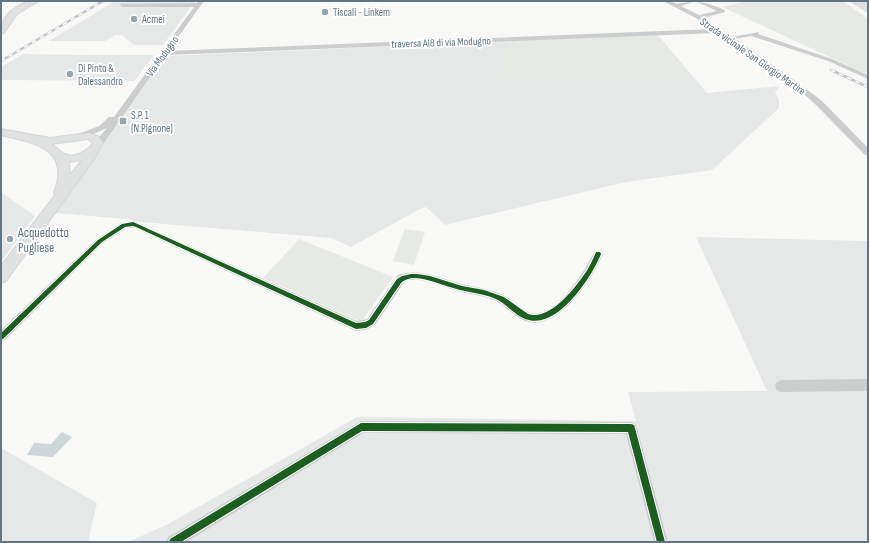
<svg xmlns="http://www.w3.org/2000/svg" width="869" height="543" font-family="'Sofia Sans Condensed',sans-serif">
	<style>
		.built { fill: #e6e8e8 }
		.green { fill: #e7eae4 }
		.water { fill: #cdd6d9 }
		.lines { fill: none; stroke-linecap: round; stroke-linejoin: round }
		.secondary-casing { stroke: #d5d6d7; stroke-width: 2 }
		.primary-casing { stroke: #d5d6d6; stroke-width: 2 }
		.highway-casing { stroke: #d4d5d5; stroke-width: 2 }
		.street { fill: #cccece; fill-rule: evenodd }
		.secondary { fill: #e0e1e1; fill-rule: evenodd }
		.primary { fill: #e0e1e1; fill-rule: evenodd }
		.highway { fill: #e0e1e1; fill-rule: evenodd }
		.rail-casing { stroke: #c2c4c5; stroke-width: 2.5 }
		.rail { stroke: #fff; stroke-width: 1.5; stroke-dasharray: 4.5; stroke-linecap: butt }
		.cycleway-casing { stroke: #fff; stroke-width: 2 }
		.cycleway { fill: #1b5e20; fill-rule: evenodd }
		.poi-dot { fill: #96a4ac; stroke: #fff; stroke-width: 1.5 }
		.labels { text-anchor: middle; stroke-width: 4; stroke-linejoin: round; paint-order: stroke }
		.far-poi-label { font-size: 11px; fill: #617684; stroke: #fff; text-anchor: start }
		.far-street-label { font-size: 11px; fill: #617684; stroke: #fff }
		.poi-label { font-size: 13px; fill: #617684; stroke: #fff; text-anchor: start }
	</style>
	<rect width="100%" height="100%" fill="#f8f8f7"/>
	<g class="built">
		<polygon points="113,1 195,1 163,45 134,45 122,35 115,35 105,41 49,41 112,3 115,3 111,2"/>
		<polygon points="658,35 707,93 780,86 775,92 779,100 779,108 712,170 626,182 445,225 426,207 418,210 351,247 331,238 141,222 126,219 55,213 166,56"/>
		<polygon points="23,54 92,55 154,55 134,81 1,80 1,67"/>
		<polygon points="1,192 35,216 1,262"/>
		<polygon points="696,237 868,241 868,542 128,542 170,523 357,417 636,421 628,392 767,391"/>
		<polygon points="1,448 97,503 88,542 1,542"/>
	</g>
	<g class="green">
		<polygon points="747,1 843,1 868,19 868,73 862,72 722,7"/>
		<polygon points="655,36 690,78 504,78 501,51 506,48 511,41"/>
		<polygon points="405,229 425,232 414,265 393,261"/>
		<polygon points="299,239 393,277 361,322 263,278"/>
	</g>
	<polygon class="water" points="62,432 72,437 53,457 27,455 34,443 51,444"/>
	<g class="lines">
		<defs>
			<path id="secondary" d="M1,129L50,138L88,133L98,136L103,143L94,159L6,281L1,283V266L55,195L54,193C71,149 36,143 1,135ZM88,139L93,143C87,151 74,159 64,154C59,151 56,147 51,144ZM82,160L70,175L69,162Z"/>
			<path id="primary" d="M28,1H39L17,14L4,33L1,34C1,14 13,9 28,1Z"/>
			<polygon id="highway" points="851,1 863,1 868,5 868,12"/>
		</defs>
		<use href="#secondary" class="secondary-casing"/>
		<use href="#primary" class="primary-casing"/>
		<use href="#highway" class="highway-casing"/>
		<g class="street">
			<path d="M198,1H204L168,51L712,29L696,18L663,1H670L677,4C698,0 705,2 725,10V12L703,18L731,37L759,32L758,34L832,59L868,75V79L828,61L751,36L735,39L797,82L822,101L868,148V155H865L816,105L793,84L717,33L166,55L104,143L98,145L94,143L107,128L82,139H76V135L99,126L109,117H114L194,7H123L120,5L121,4L197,3ZM696,1L697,2L717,11L699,15L681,6Z"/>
			<path d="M133,221L357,321L367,319L398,275C420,268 440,278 461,284C475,287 491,289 505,296C513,300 520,310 530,313C556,320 585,270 595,251H601L603,254C593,278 560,329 529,322C515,319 508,307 496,301C485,296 473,295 461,292C445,288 427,278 411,280C407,280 405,281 403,284L375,325L366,330L356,331L135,228H126L103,243L5,340L1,342V330L97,239L121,223Z"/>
			<polygon points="868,379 868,391 781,392 777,390 775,386 777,382 781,380"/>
			<polygon points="361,421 631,422 635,424 637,428 668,542 654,542 626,434 363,433 187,542 166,542 168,537"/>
		</g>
		<use href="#secondary" class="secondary"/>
		<use href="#primary" class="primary"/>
		<use href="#highway" class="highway"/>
		<defs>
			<g id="rail">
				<polyline points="1,61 103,1"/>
				<polyline points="831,70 868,87"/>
			</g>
		</defs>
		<use href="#rail" class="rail-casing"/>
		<use href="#rail" class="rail"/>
		<defs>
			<g id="cycleway">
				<path d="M133,222L356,323L365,322L369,320L397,279L402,276L411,274H417L430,276L462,286L484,290L504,297L528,314C550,321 575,288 586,272C590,266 593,259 596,252H600L601,254C592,277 558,328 529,320C516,317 509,306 498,300C486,294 473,293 460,290C444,286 428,278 412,278C408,279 404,280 401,283L373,324L366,328L356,329L136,227L133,226L125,227L102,242L3,339L1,340V333L98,240L122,224Z"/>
				<polygon points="361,423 631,424 634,425 635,428 665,542 657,542 628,432 362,431 181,542 169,542 170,539"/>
			</g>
		</defs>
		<use href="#cycleway" class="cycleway-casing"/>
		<use href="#cycleway" class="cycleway"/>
	</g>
	<g class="poi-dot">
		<circle cx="325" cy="12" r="4"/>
		<circle cx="134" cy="19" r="4"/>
		<circle cx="70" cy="74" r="4"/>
		<rect x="119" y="117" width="8" height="8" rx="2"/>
		<circle cx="10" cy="239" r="4"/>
	</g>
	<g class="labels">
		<g class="far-poi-label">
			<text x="333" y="16">Tiscali - Linkem</text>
			<text x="142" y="23">Acmei</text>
			<text x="78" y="72">Di Pinto &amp;<tspan x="78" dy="13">Dalessandro</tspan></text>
			<text x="131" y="119">S.P. 1<tspan x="131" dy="13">(N.Pignone)</tspan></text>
		</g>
		<g class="far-street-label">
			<text transform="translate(441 42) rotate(-2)" y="4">traversa AI8 di via Modugno</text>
			<text transform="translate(162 56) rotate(-54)" y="4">Via Modugno</text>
			<text transform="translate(753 56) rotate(35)" y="4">Strada vicinale San Giorgio Martire</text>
		</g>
		<g class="poi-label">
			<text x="18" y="237">Acquedotto<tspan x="18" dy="15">Pugliese</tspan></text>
		</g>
	</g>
	<rect width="869" height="543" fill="none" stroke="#617684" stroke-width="4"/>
</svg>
